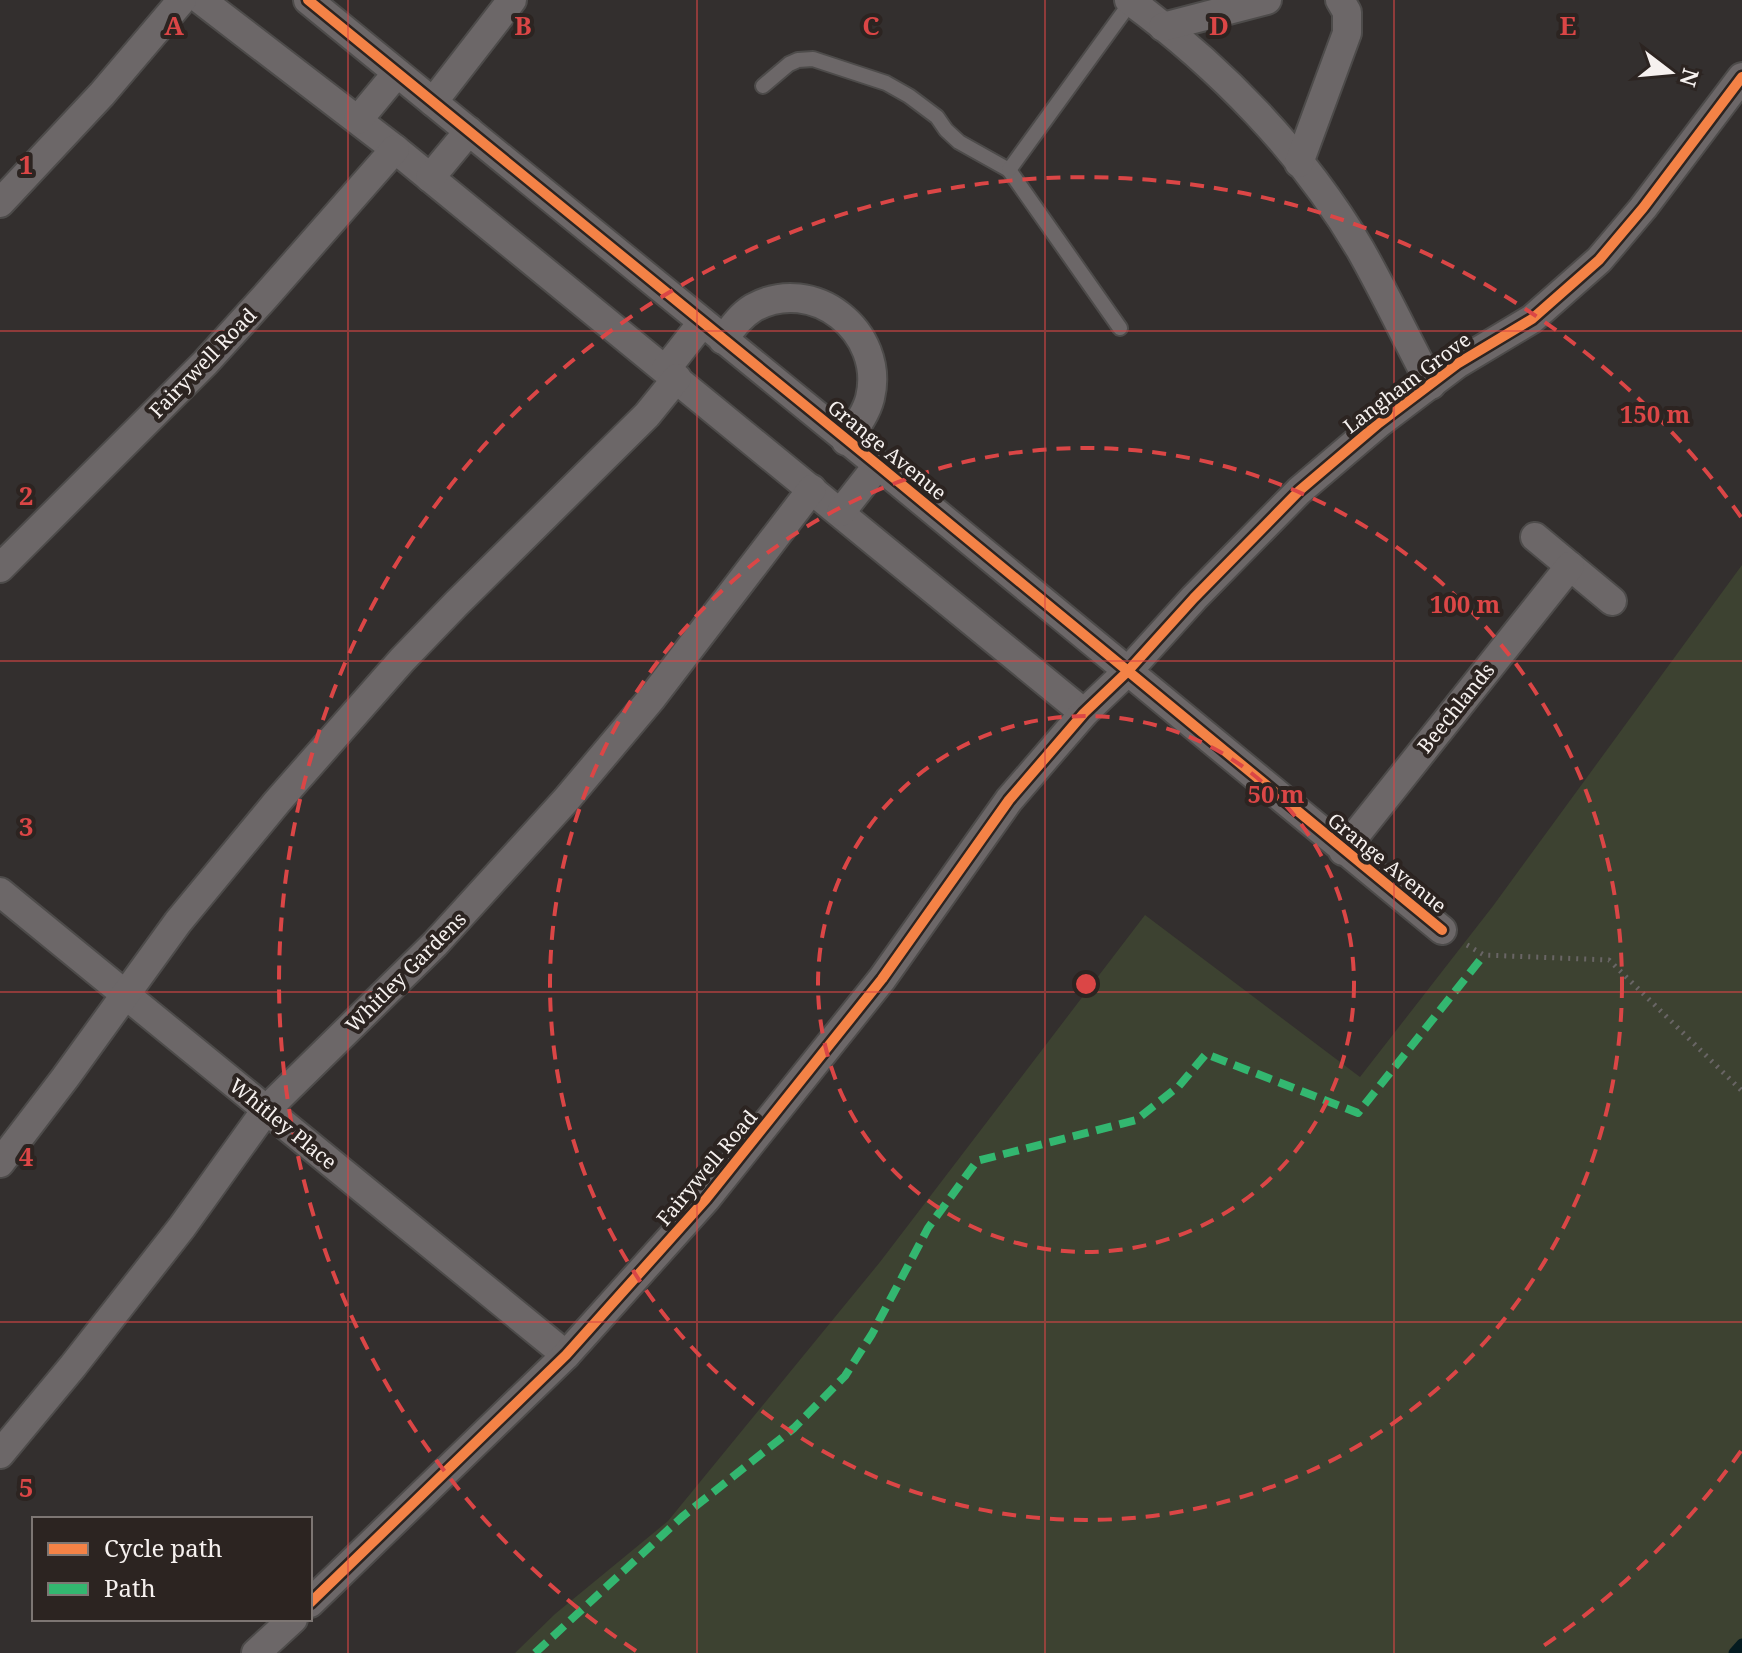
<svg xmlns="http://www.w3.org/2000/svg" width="1742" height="1653" font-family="'Noto Serif',serif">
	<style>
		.park { fill: #3d4231 }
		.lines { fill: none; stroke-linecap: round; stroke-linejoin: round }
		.stream { stroke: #051b20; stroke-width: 11 }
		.lane-casing { stroke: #4d4b4a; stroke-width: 18 }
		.street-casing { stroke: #4d4b4a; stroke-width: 32 }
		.path { stroke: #696565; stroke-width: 5; stroke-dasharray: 2 6; stroke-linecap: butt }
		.lane { stroke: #6c6768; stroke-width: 14 }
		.street { stroke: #6c6768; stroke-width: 28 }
		.quiet { stroke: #33b770; stroke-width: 8; stroke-dasharray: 16 8; stroke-linecap: butt }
		.cycleway-casing { stroke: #2c2421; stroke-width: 15 }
		.cycleway { stroke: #f48246; stroke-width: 10 }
		.grid { fill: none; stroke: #db4646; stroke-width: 2; stroke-opacity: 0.55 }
		.ring { fill: none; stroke: #db4646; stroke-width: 4; stroke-dasharray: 14 10 }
		.labels { text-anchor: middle; stroke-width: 8; stroke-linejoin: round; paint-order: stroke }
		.street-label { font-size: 20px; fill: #f6f1ef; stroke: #2c2421 }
		.grid-label { font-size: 26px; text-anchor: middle; font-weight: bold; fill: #db4646; stroke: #2c2421; stroke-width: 8; stroke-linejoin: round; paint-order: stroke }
		.centre { fill: #db4646; stroke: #2c2421; stroke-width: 4 }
		.ring-label { font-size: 24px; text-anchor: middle; font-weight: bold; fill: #db4646; stroke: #2c2421; stroke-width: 8; stroke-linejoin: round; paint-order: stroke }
	</style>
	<rect width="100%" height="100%" fill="#332f2e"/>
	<polygon class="park" points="1742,565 1742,1653 515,1653 555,1614 668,1521 880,1262 1145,915 1360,1077 1493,906"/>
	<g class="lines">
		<polyline class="stream" points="1734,1653 1742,1644"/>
		<defs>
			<g id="lane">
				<polyline points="763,86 789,64 798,60 813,59 886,83 909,96 937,117 946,130 959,142 1009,170 1120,328"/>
				<polyline points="1009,170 1131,2"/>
			</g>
			<g id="street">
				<polyline points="201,0 395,149 1084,713"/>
				<polyline points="308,0 878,465 1442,930"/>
				<path d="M1129,0C1219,66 1303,152 1360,249C1385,293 1407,340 1431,385"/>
				<polyline points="1163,27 1267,0"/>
				<polyline points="433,102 512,0"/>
				<polyline points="358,120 397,73"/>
				<polyline points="1299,163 1347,33 1347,12 1340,0"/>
				<polyline points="430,178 469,131"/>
				<polyline points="0,203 102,94 182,0"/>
				<path d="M723,340C732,328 740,316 753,308C813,274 886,332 870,398C866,414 855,428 846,441"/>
				<polyline points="666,369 702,323"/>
				<polyline points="841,512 878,465"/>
				<polyline points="1535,537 1612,601"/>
				<polyline points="0,568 205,363 265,297 395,149"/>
				<polyline points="1343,851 1570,566"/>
				<polyline points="0,892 566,1355"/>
				<polyline points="0,1163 65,1078 178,922 277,802 402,660 457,603 647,415 677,378"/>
				<polyline points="0,1454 73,1366 182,1227 266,1110 435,944 566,800 651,699 812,489"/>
				<polyline points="310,1603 566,1355 706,1199 882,979 1009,800 1084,713 1127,672 1194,598 1299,491 1379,423 1457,364 1532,319 1599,260 1643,208 1742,77"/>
				<polyline points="256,1653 293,1619"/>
			</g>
		</defs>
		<use href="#lane" class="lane-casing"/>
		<use href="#street" class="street-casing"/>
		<polyline class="path" points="1467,945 1484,955 1609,960 1742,1091"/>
		<use href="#lane" class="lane"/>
		<use href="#street" class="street"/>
		<polyline class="quiet" points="535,1653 682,1517 794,1428 845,1376 872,1334 928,1228 977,1161 1136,1120 1179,1086 1206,1054 1358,1113 1484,955"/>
		<defs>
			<g id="cycleway">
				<polyline points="308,0 878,465 1442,930"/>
				<polyline points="310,1603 566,1355 706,1199 882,979 1009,800 1084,713 1127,672 1194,598 1299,491 1379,423 1457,364 1532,319 1599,260 1643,208 1742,77"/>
			</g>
		</defs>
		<use href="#cycleway" class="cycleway-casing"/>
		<use href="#cycleway" class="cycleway"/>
	</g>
	<path class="grid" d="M348,0V1653M697,0V1653M1045,0V1653M1394,0V1653M0,331H1742M0,661H1742M0,992H1742M0,1322H1742"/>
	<g class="ring">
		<circle cx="1086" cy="984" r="268"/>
		<circle cx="1086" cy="984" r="536"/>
		<path d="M1741 1451A805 805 0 0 1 1536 1651M636 1651A805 805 0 1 1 1741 517"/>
	</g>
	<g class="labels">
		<g class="street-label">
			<text transform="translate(203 363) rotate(-46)" y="7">Fairywell Road</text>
			<text transform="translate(1407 383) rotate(-37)" y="7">Langham Grove</text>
			<text transform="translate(887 450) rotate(39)" y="7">Grange Avenue</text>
			<text transform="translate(1456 708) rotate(-51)" y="7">Beechlands</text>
			<text transform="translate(1387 863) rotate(39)" y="7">Grange Avenue</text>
			<text transform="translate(406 972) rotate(-45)" y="7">Whitley Gardens</text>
			<text transform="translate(283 1124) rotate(39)" y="7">Whitley Place</text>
			<text transform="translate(707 1168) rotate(-50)" y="7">Fairywell Road</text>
		</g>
	</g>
	<g class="grid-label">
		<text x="174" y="35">A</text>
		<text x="523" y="35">B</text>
		<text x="871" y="35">C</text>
		<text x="1219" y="35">D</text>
		<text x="1568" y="35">E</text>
		<text x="26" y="174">1</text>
		<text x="26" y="505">2</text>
		<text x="26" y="836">3</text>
		<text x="26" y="1166">4</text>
		<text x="26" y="1497">5</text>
	</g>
	<circle cx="1086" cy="984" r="12" class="centre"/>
	<g class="ring-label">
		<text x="1655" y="423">150 m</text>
		<text x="1465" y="613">100 m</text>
		<text x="1276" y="803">50 m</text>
	</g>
	<rect x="32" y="1517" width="280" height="104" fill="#2c2421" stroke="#7d7673" stroke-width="2"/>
	<rect x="48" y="1543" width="40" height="12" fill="#f48246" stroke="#7d7673" stroke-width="2"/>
	<text x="104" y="1557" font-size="24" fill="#f6f1ef">Cycle path</text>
	<rect x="48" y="1583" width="40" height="12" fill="#33b770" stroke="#7d7673" stroke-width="2"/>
	<text x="104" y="1597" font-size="24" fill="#f6f1ef">Path</text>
	<g transform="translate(1670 72) rotate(106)" stroke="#2c2421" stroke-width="6" paint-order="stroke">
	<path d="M0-6L14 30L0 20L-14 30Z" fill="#f6f1ef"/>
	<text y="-12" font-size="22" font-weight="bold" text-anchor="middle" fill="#f6f1ef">N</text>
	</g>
</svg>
